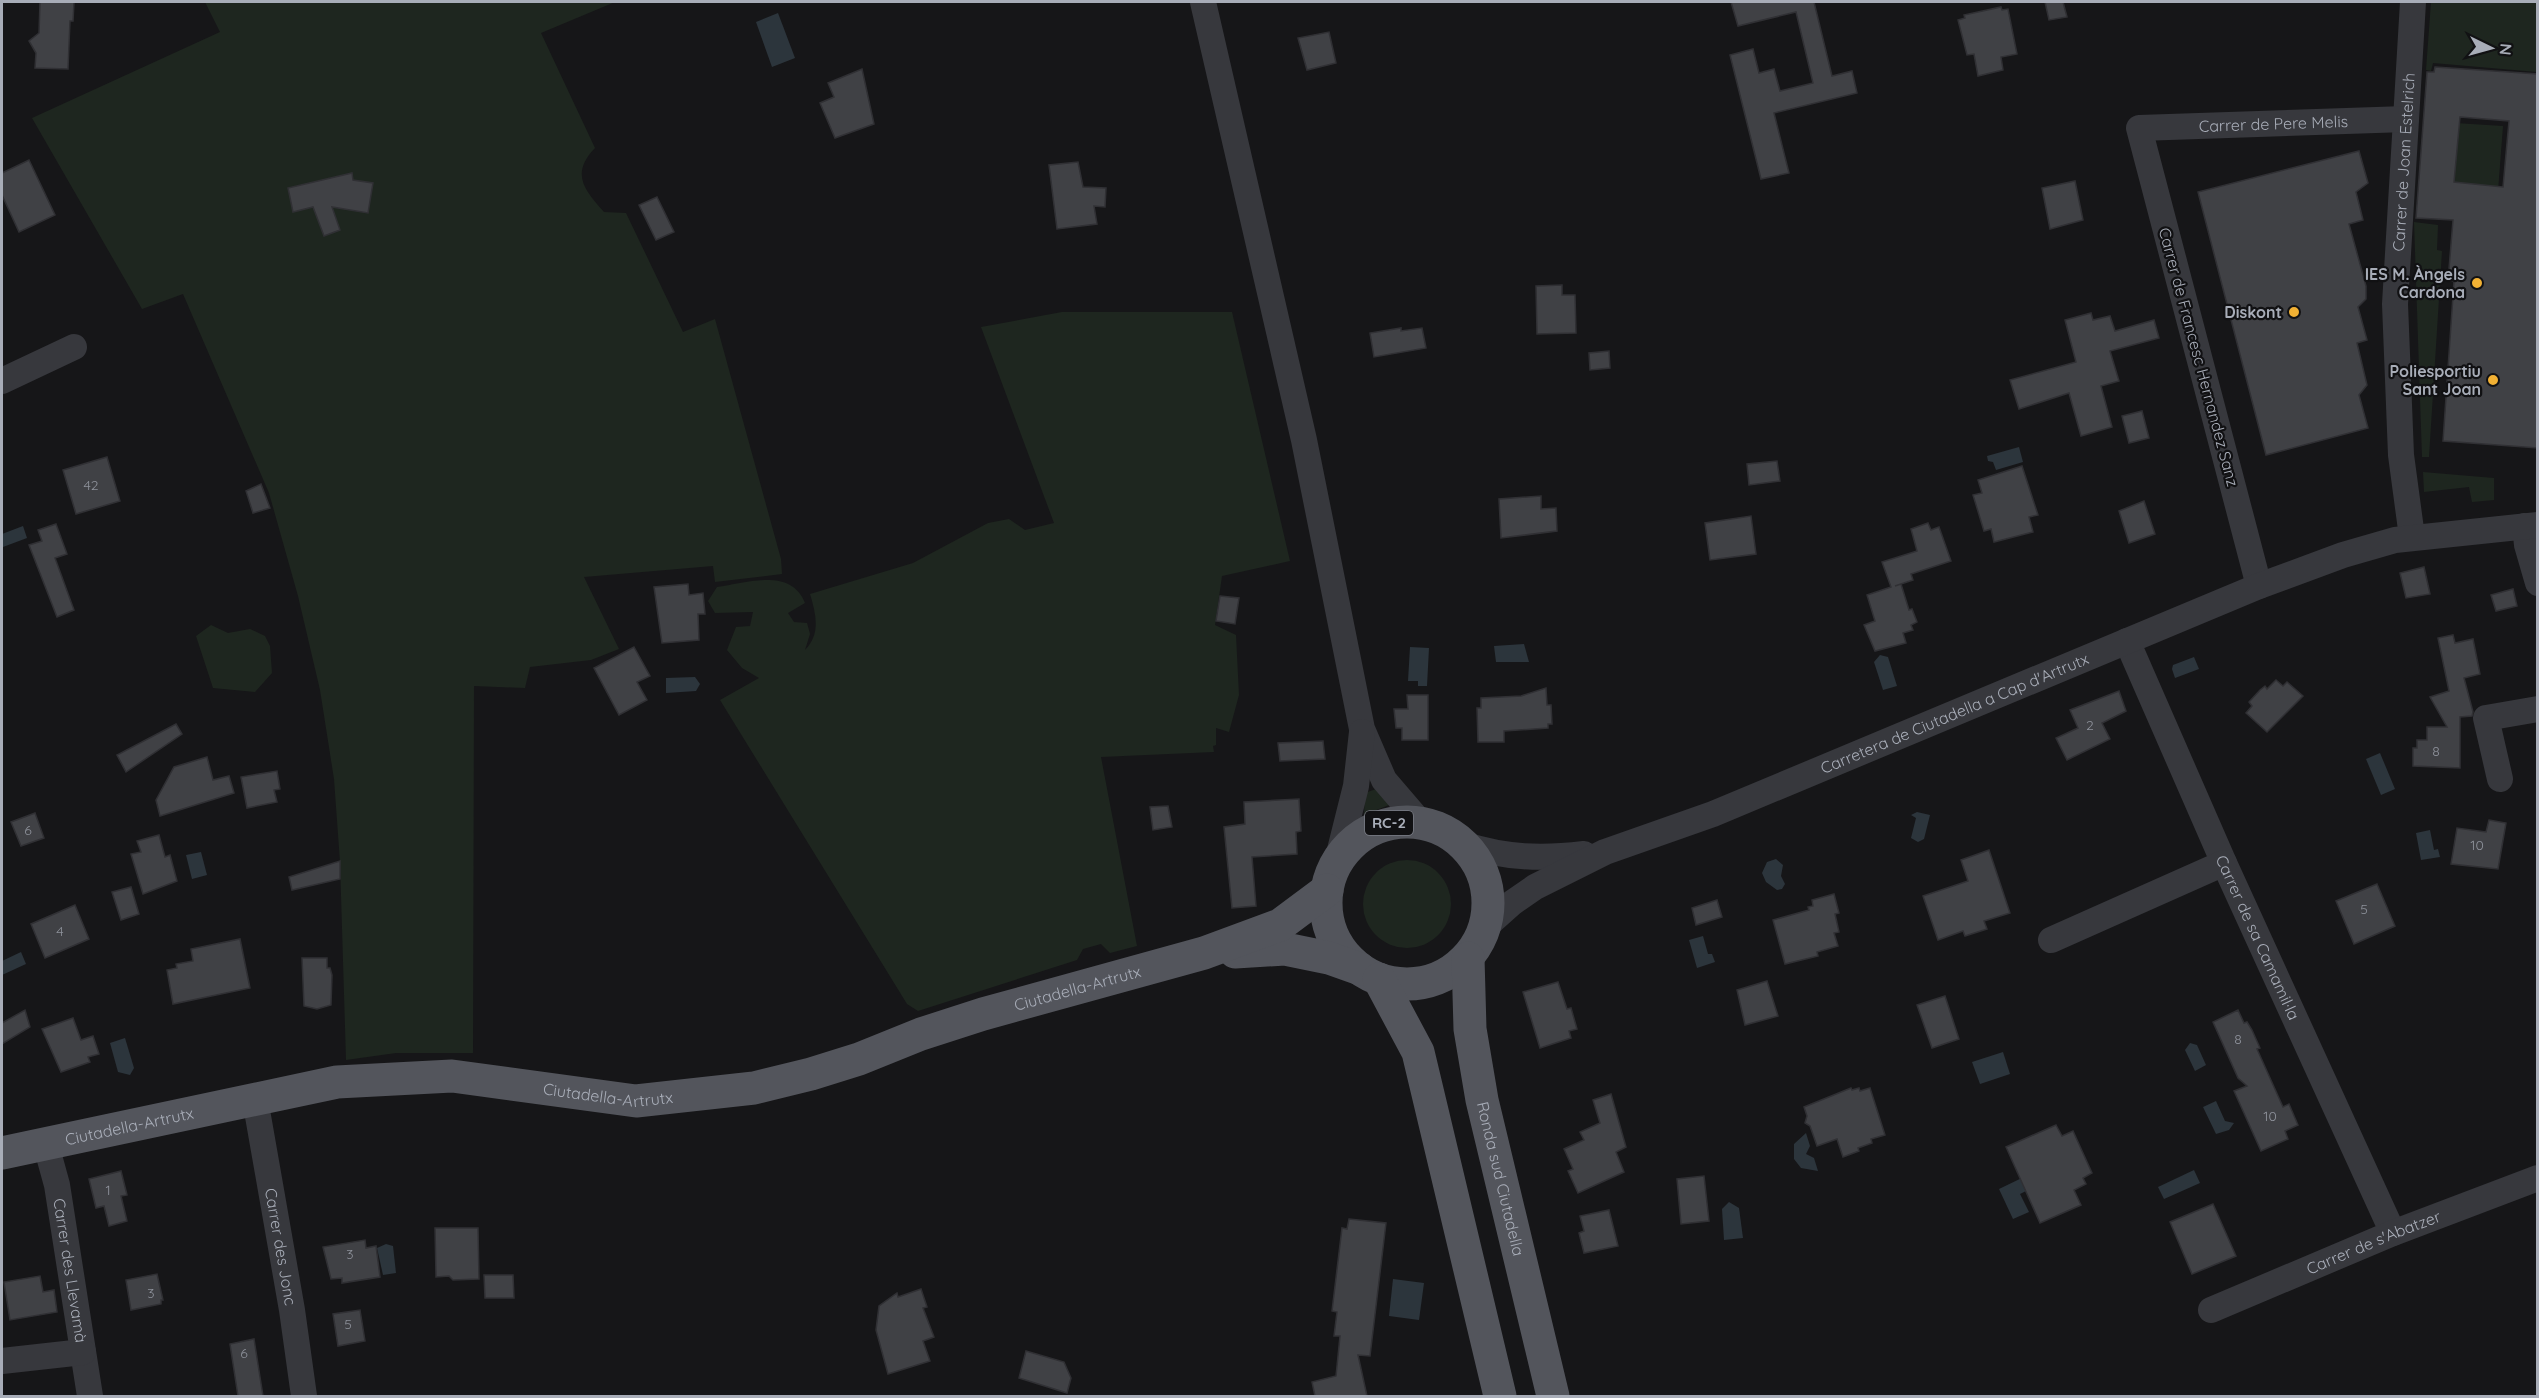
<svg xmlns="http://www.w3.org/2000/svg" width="2539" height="1398" font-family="Quicksand,sans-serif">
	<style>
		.green { fill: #1e261f }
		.water { fill: #2c353c }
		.building { fill: #404145; stroke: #303034; stroke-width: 1.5; fill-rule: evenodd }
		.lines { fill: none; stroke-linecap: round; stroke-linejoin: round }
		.minor { stroke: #37383d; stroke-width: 26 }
		.major { stroke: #53555c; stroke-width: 33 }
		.poi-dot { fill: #f2b134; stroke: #111113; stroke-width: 2 }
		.labels { text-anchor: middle; stroke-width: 4.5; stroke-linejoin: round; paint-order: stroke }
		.number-label { font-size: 14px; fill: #8e929b }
		.shield { fill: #111113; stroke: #7b7e86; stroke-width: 1.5 }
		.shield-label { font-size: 15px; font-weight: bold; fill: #a8adb8 }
		.street-label { font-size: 16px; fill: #a8adb8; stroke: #111113 }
		.poi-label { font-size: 16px; font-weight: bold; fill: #a8adb8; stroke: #111113; text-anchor: end }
	</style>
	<rect width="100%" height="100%" fill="#161618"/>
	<g class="green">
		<path d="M205,2H615L541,33L595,148C571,173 583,189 604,212L626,213L683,332L715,319L781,559L782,574L715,582L713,566L584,577L619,649L591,660L530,667L525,688L474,686L473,1053H396L346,1060L340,862L334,779L320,690L298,596L269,493L183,294L142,309L32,118L220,32Z"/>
		<polygon points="2431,2 2537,2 2537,72 2433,63 2431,71 2426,70"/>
		<polygon points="2455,123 2503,126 2498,191 2450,188"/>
		<polygon points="2414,222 2438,225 2437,250 2442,251 2429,457 2422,457"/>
		<path d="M1062,312H1232L1290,561L1222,576L1215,625L1236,635L1239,695L1229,732L1216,728V745L1213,746L1214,752L1101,757L1137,946L1110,953L1101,944L1083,949L1077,960L918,1011L907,1004L720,700L759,678L742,668L727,650L736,627L750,626L753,612L715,613L708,601L717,587C747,583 791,567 805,603L788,613L794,622L807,623L810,634L805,650C821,634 816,614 810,594L913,563L988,523L1009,519L1025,530L1054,523L981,327Z"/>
		<polygon points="2423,472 2494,478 2494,500 2472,502 2469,487 2424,492"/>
		<polygon points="211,625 228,633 250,629 265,636 270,646 272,673 255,692 213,688 196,636"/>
		<polygon points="1376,789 1389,805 1364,815 1365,793"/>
		<circle cx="1407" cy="904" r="44"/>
	</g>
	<g class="water">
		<polygon points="778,13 795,58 772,67 756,22"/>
		<polygon points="2019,447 2023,462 1996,470 1993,462 1988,461 1987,456"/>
		<polygon points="23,526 27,538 3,547 2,534"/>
		<polygon points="1524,644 1529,662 1496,662 1494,646"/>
		<polygon points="1410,647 1429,648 1427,686 1418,686 1418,681 1408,681"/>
		<polygon points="1880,655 1888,657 1897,686 1883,690 1874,662"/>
		<polygon points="2194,657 2199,669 2175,678 2172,669 2173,665"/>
		<polygon points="695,677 700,684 696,691 666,693 666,678"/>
		<polygon points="2380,753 2395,789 2381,795 2366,759"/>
		<polygon points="1917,812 1930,815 1924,839 1918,842 1911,838 1916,818 1911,815"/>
		<polygon points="2430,830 2434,850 2438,849 2440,857 2421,860 2416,833"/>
		<polygon points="201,852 207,875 192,879 186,855"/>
		<polygon points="1776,859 1783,865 1781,876 1785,884 1782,889 1777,890 1766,882 1762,873 1767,862"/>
		<polygon points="1703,936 1708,954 1712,954 1715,962 1697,968 1689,940"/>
		<polygon points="21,952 26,964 2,975 2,961"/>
		<polygon points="125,1038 134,1068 130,1075 118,1072 110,1043"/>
		<polygon points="2190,1043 2197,1045 2206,1065 2195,1071 2185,1050"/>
		<polygon points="2003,1052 2010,1074 1980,1084 1972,1062"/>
		<polygon points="2216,1101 2225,1121 2234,1123 2229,1130 2216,1134 2203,1107"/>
		<polygon points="1806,1133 1810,1146 1806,1154 1814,1158 1818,1171 1801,1168 1794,1159 1794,1144"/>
		<polygon points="2194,1170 2200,1183 2164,1199 2158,1187"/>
		<polygon points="2028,1175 2034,1187 2020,1194 2029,1212 2013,1219 1999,1189"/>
		<polygon points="1729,1202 1739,1208 1743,1238 1724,1240 1722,1209"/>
		<polygon points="386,1244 393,1246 396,1273 383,1275 377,1248"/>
		<polygon points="1393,1279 1424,1283 1419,1320 1389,1316"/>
	</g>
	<g class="building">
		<polygon points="40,2 74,2 73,21 70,21 68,69 35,68 36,53 29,41 39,33"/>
		<polygon points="1731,2 1814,2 1832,76 1852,71 1857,93 1774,113 1789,173 1761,179 1730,55 1753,49 1759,73 1774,69 1780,91 1813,83 1796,12 1738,26"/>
		<polygon points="2045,2 2063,2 2067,17 2049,20"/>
		<polygon points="2001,7 2002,10 2008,9 2017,54 2001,57 2003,70 1978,76 1974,54 1967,55 1958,20 1965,18 1964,15"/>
		<polygon points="1329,32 1336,63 1307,70 1298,38"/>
		<path d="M2435,67L2538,74V448L2443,441L2454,281H2448L2453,220L2416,218L2427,72H2434ZM2460,117L2509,121L2503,187L2454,182Z"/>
		<polygon points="862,69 874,124 835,138 820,103 834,97 828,83"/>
		<polygon points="2359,151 2368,183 2356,192 2363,220 2349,224 2366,286 2366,299 2358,307 2367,340 2357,343 2367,385 2359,395 2368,428 2266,455 2198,192"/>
		<polygon points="29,160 55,215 19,232 2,195 2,173"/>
		<polygon points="1078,162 1083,187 1106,188 1105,207 1094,206 1097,224 1057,229 1049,165"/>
		<polygon points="352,173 353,180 373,183 368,213 332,207 340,230 324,236 313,207 293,212 288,188"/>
		<polygon points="2075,181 2083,220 2050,229 2042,188"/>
		<polygon points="657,197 674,232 656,240 639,205"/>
		<polygon points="1562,285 1562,295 1575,295 1576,333 1537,334 1536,286"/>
		<polygon points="2091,313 2093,320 2110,316 2115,331 2154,320 2159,338 2110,351 2119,381 2101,386 2112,427 2081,436 2069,393 2019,409 2010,380 2076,362 2065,320"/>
		<polygon points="1401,328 1401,331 1422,328 1426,348 1374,357 1370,333"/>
		<polygon points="1609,351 1610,368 1590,370 1589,353"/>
		<polygon points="2142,411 2149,438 2129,443 2122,416"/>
		<polygon points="107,457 120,501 76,514 63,470"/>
		<polygon points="1777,461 1780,481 1749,485 1747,464"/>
		<polygon points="2022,466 2038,515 2029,517 2033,532 1994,542 1991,529 1984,531 1973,495 1982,493 1978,480"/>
		<polygon points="261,484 270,508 253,513 246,491"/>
		<polygon points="1541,496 1541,509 1556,508 1557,531 1501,538 1499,499"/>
		<polygon points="2144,501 2155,534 2129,543 2119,511"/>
		<polygon points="1751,516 1756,554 1710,560 1705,523"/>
		<polygon points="1928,523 1931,530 1939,527 1951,561 1911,574 1913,580 1895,586 1901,584 1909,610 1912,609 1917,622 1911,625 1913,630 1903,633 1906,643 1875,651 1864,625 1875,621 1867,595 1891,587 1882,562 1917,551 1911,529"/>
		<polygon points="56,524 67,554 55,558 74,610 57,617 29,545 42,541 38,530"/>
		<polygon points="2424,567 2430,594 2406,598 2400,573"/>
		<polygon points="688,584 689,595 703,593 705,614 698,614 699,640 662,643 654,587"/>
		<polygon points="2513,589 2517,606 2496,611 2491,595"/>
		<polygon points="1220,596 1239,598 1235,624 1216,621"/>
		<polygon points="2453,635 2455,643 2473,639 2480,674 2464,678 2473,712 2472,716 2460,717 2460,768 2413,766 2413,748 2417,748 2417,740 2427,740 2427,727 2447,727 2430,697 2449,691 2438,638"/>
		<polygon points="634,647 650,676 637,682 647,700 619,715 594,668"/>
		<polygon points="2276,680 2283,686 2287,682 2303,696 2267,732 2246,713 2252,706 2249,702 2260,690 2265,686 2267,689"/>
		<polygon points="1546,688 1547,705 1551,705 1552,724 1548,724 1548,728 1504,731 1504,742 1478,742 1477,708 1481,708 1481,698 1521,696"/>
		<polygon points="2119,691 2126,711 2102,723 2110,739 2067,760 2056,738 2078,728 2070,710"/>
		<polygon points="1407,695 1428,695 1428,740 1402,740 1402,728 1396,728 1394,709 1408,709"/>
		<polygon points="176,724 182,734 126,772 117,755"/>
		<polygon points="1323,741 1325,759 1280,761 1278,743"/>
		<polygon points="207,757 213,780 229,776 234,793 160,816 156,800 174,767"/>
		<polygon points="277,771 280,789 274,790 277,802 247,808 241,777"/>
		<polygon points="1299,799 1301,831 1296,832 1297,854 1252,857 1256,906 1232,908 1224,827 1245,824 1244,802"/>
		<polygon points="1168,806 1172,827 1153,830 1150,807"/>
		<polygon points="35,813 44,838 21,846 11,822"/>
		<polygon points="2489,820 2506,823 2498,869 2451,864 2457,828 2486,832"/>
		<polygon points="159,835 165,857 170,855 177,881 143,894 131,854 141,852 137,841"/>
		<polygon points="1989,850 2010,913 1984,921 1987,929 1965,936 1963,931 1938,940 1923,896 1968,881 1961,860"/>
		<polygon points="340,861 340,879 292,890 289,877"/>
		<polygon points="2377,884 2395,926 2354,944 2336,901"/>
		<polygon points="131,887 139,914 121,920 112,892"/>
		<polygon points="1834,894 1839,913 1835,914 1839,932 1834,933 1838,946 1817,952 1818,956 1785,964 1773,920 1809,910 1808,907 1813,906 1812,900"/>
		<polygon points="1717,900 1722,917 1696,925 1692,908"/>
		<polygon points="75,905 89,939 45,958 31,924"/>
		<polygon points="240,939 250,988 173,1004 167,970 177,968 176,964 193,961 191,949"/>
		<polygon points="302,958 327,958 327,968 330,968 332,975 331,1005 317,1009 304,1006"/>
		<polygon points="1767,981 1778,1016 1745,1025 1737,990"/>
		<polygon points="1558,982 1567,1009 1571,1008 1577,1029 1569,1031 1571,1038 1540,1048 1523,992"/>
		<polygon points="1945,996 1959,1039 1932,1048 1917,1005"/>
		<polygon points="25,1010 30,1027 2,1044 2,1023"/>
		<polygon points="2238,1010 2244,1023 2247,1022 2252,1030 2260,1048 2257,1049 2283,1107 2289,1104 2298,1125 2285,1131 2288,1139 2261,1151 2234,1091 2247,1086 2238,1078 2213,1022"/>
		<polygon points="73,1018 81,1040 93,1036 99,1054 88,1057 90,1062 61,1072 42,1029"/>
		<polygon points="1851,1088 1852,1090 1859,1088 1860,1091 1870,1088 1885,1135 1871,1139 1872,1143 1858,1148 1859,1151 1843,1157 1837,1139 1817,1146 1810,1126 1805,1123 1807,1116 1804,1107"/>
		<polygon points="1611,1094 1626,1147 1616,1152 1624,1172 1578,1193 1568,1171 1573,1169 1564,1149 1584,1140 1580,1132 1600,1123 1593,1100"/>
		<polygon points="2056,1125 2062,1136 2073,1131 2092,1173 2083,1178 2086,1184 2074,1190 2081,1205 2040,1223 2006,1147"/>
		<polygon points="121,1171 127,1195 121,1196 127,1221 109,1226 104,1206 96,1208 89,1179"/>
		<polygon points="1704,1176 1709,1221 1681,1224 1677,1179"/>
		<polygon points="2213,1204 2236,1256 2192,1274 2170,1222"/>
		<polygon points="1609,1210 1618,1246 1584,1253 1579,1233 1584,1231 1580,1216"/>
		<polygon points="1349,1219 1386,1223 1370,1356 1358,1355 1367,1396 1315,1396 1312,1382 1336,1376 1340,1336 1334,1336 1337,1312 1332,1311 1342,1228 1347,1229"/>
		<polygon points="435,1228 478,1228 479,1279 453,1280 449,1276 436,1277"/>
		<polygon points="365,1240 366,1248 376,1246 380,1277 342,1283 342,1278 331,1279 323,1247"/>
		<polygon points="157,1274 163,1300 161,1300 161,1304 131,1310 126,1280"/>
		<polygon points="484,1275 513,1275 514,1298 485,1298"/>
		<polygon points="40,1276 43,1292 54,1290 57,1312 10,1320 4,1282"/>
		<polygon points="921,1289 927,1307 923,1308 934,1337 923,1341 930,1361 888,1374 876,1330 879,1306 897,1293 898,1297"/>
		<polygon points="360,1310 365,1341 338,1346 333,1314"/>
		<polygon points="254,1339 263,1396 238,1396 230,1344"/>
		<polygon points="1026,1351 1064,1362 1071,1378 1067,1393 1019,1378"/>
	</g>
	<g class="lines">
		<g class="minor">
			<polyline points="1203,2 1304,440 1362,729 1384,780 1420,822"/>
			<polyline points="2,381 74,347"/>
			<polyline points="2525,526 2527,545 2538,583"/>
			<path id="s1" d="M2412,537L2401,455L2395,304L2413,2"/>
			<path id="s2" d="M2259,586L2139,128L2406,119"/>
			<path id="s3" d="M2127,641L2224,863L2393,1233"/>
			<polyline points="2500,779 2486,718 2538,709"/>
			<path d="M1465,845C1506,858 1542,859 1584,854"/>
			<polyline points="1338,858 1356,786 1362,732"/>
			<path id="s4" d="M1484,928L1512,903L1535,887L1605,852L1713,814L2259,586L2343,555L2395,540L2538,525"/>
			<polyline points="2051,940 2224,863"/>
			<path id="s5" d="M255,1099L292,1310L304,1396"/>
			<path id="s6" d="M46,1145L57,1185L90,1396"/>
			<path id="s7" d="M2211,1310L2393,1233L2538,1178"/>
			<polyline points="2,1361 83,1352"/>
		</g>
		<g class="major">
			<circle cx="1407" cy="903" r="81"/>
			<polyline points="1235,952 1285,949 1329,958 1360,969"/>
			<path id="s8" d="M1468,958L1470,1029L1482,1100L1553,1396"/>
			<polyline points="1379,979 1418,1052 1500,1396"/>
			<path id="s9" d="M2,1153L337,1082L452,1076L636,1101L754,1088L811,1074L859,1059L921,1034L983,1014L1204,953L1280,925L1327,890"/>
		</g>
	</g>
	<g class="poi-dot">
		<circle cx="2477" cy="283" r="6"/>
		<circle cx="2294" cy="312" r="6"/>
		<circle cx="2493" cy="380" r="6"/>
	</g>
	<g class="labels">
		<g class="number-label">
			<text x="91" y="490">42</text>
			<text x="2090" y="730">2</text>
			<text x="2436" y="756">8</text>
			<text x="28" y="835">6</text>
			<text x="2477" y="850">10</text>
			<text x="2364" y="914">5</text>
			<text x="60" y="936">4</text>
			<text x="2238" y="1044">8</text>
			<text x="2270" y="1121">10</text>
			<text x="108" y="1195">1</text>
			<text x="350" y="1259">3</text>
			<text x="151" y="1298">3</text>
			<text x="348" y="1329">5</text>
			<text x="244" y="1358">6</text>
		</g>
		<rect class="shield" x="1365" y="811" width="48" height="24" rx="4.5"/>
		<g class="shield-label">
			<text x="1389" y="828">RC-2</text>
		</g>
		<g class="street-label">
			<text dy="6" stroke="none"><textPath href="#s2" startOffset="608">Carrer de Pere Melis</textPath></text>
			<text dy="6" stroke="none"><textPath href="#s1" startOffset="376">Carrer de Joan Estelrich</textPath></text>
			<text transform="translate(2199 357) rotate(75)" y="6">Carrer de Francesc Hernandez Sanz</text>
			<text dy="6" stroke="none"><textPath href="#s4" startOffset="520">Carretera de Ciutadella a Cap d'Artrutx</textPath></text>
			<text dy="6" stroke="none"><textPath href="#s3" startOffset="324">Carrer de sa Camamil·la</textPath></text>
			<text dy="6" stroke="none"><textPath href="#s9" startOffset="1101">Ciutadella-Artrutx</textPath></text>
			<text dy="6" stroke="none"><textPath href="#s9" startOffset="615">Ciutadella-Artrutx</textPath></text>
			<text dy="6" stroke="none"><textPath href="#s9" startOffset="130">Ciutadella-Artrutx</textPath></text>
			<text dy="6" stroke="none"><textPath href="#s8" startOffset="224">Ronda sud Ciutadella</textPath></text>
			<text dy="6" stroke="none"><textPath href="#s7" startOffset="176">Carrer de s'Abatzer</textPath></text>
			<text dy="6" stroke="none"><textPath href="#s5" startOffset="150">Carrer des Jonc</textPath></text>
			<text dy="6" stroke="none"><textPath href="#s6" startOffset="128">Carrer des Llevamà</textPath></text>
		</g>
		<g class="poi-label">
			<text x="2465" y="280">IES M. Àngels<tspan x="2465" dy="18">Cardona</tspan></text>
			<text x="2282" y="318">Diskont</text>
			<text x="2481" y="377">Poliesportiu<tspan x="2481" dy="18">Sant Joan</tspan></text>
		</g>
	</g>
	<rect width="2539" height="1398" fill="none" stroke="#a8adb8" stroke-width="6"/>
	<g transform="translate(2491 48) rotate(95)" stroke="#111113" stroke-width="4.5" paint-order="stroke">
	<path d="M0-4.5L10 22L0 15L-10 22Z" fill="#a8adb8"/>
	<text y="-9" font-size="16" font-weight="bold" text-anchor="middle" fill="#a8adb8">N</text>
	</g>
</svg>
